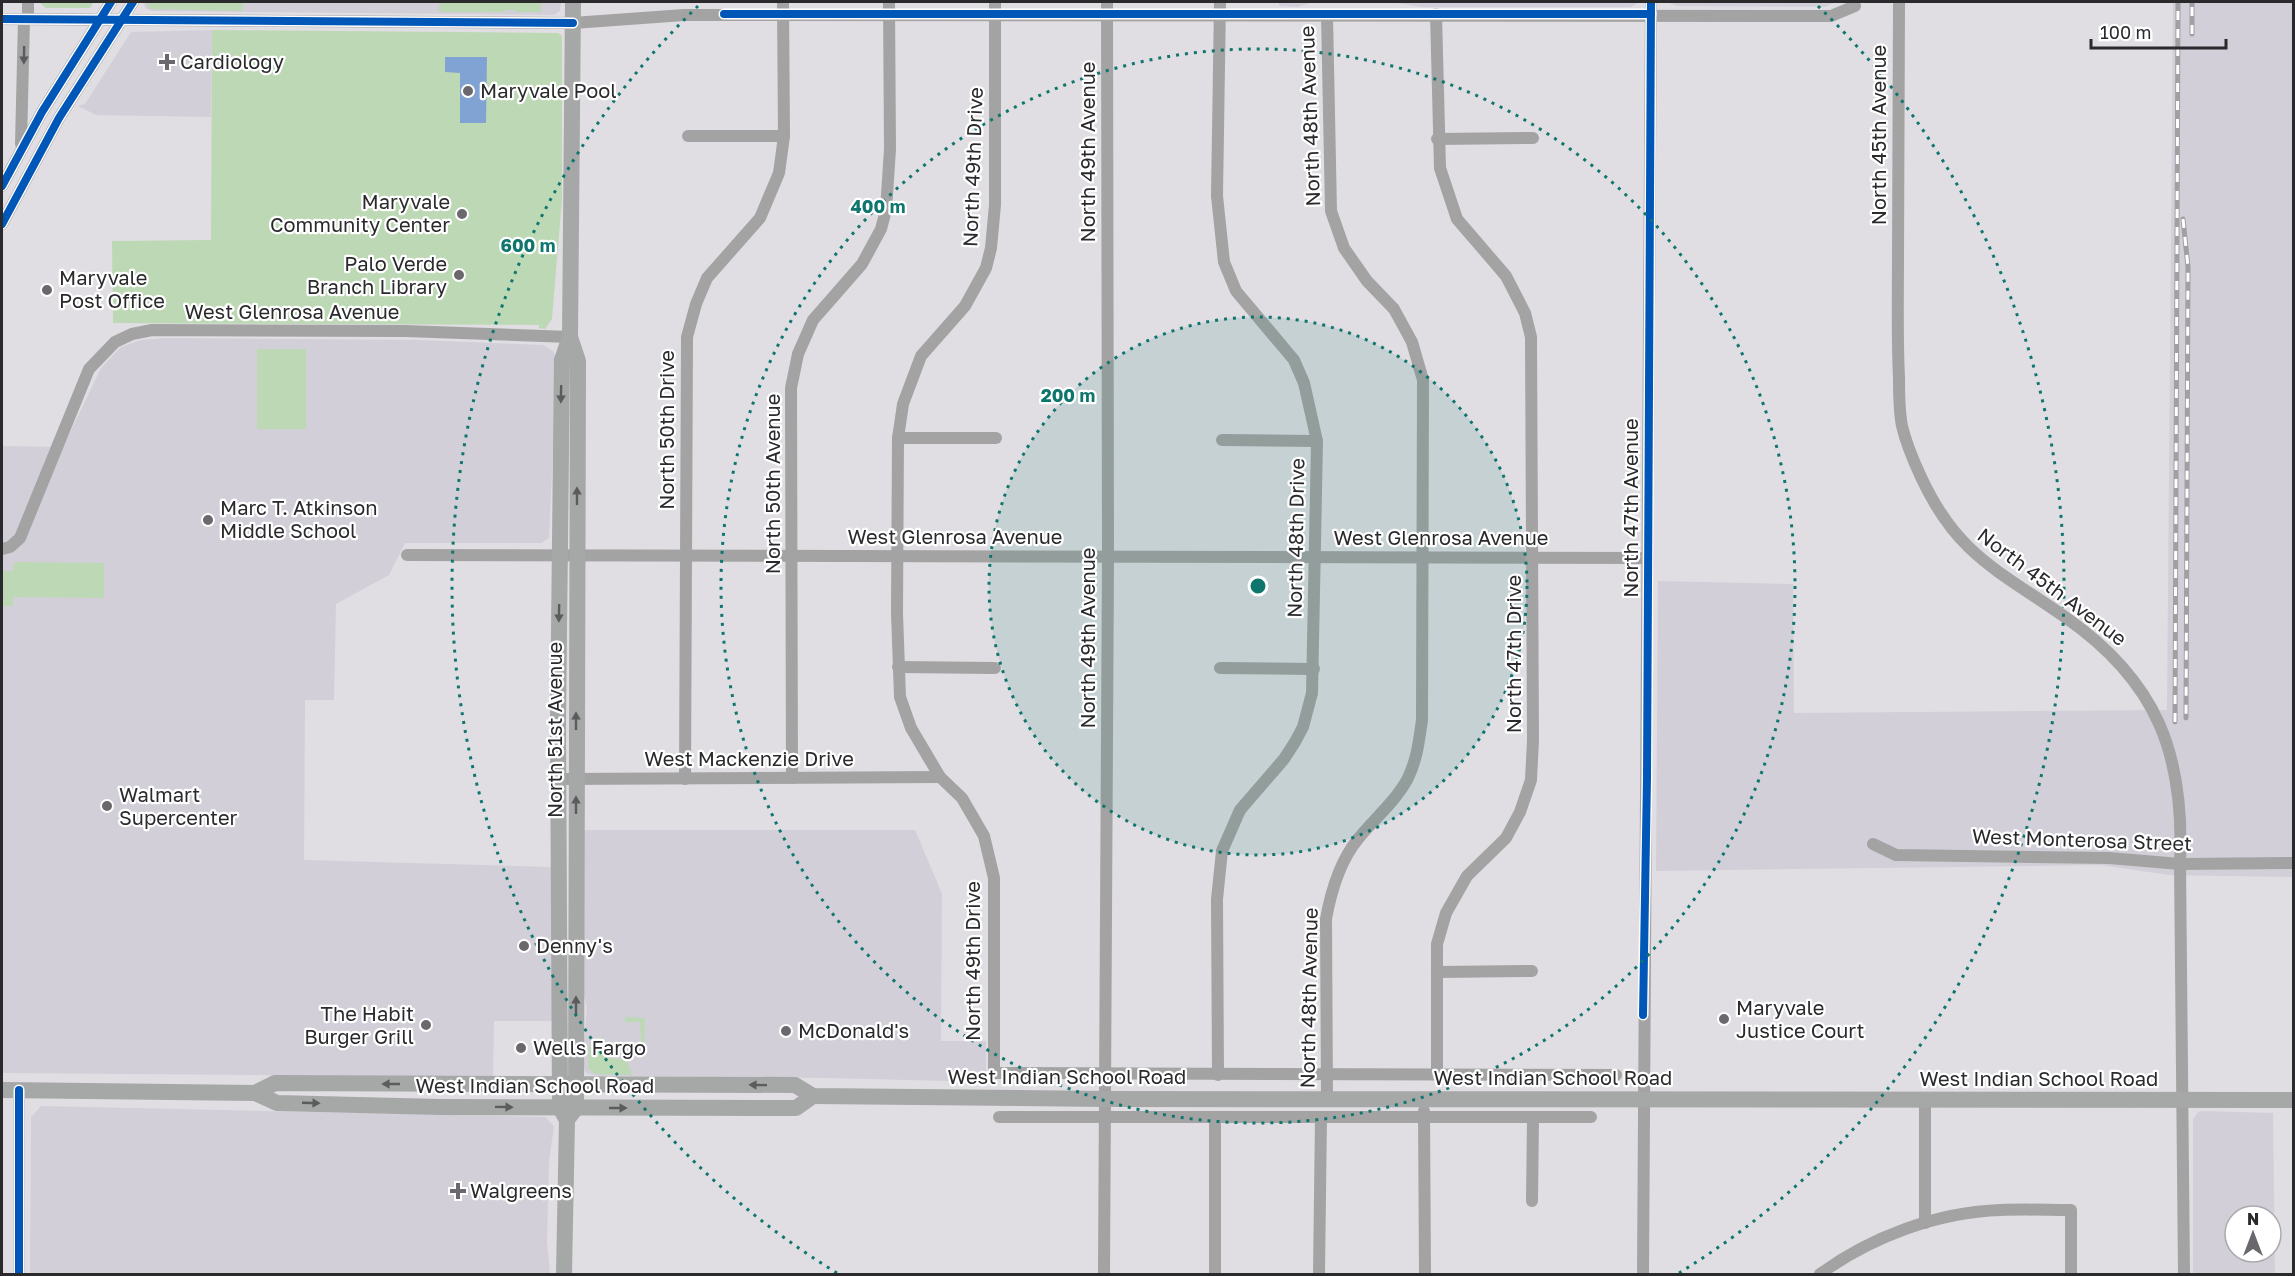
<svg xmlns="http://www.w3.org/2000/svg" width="2295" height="1276" font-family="'Golos Text',sans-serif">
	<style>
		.built { fill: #d2cfd9; fill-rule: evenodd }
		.green { fill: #bdd8b4 }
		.water { fill: #81a3d4 }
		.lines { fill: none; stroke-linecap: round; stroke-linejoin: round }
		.minor { stroke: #a4a3a3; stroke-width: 12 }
		.major { stroke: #a6a7a7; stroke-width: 16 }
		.rail-casing { stroke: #a09fa2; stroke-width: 5 }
		.rail { stroke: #fff; stroke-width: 3; stroke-dasharray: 9; stroke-linecap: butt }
		.cycleway-casing { stroke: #fff; stroke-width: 11 }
		.cycleway { stroke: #0057b8; stroke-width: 8 }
		.oneway { fill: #5b5a5c }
		.oneway2 { fill: #5c5b5d }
		.ring { fill: none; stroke: #0f766e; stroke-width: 3; stroke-dasharray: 3 6 }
		.poi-dot { fill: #6a686c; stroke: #fff; stroke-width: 2 }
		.labels { text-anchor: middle; stroke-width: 4.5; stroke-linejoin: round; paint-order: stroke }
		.poi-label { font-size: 20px; fill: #2a292c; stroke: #fff; text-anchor: start }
		.street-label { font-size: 20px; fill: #2a292c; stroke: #fff }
		.centre { fill: #0f766e; stroke: #fff; stroke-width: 3 }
		.ring-label { font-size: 18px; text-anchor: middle; font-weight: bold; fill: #0f766e; stroke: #fff; stroke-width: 4.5; stroke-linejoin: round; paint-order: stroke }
	</style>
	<rect width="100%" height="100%" fill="#e0dee3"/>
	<g class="built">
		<polygon points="144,2 561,2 560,11 554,15 152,11 145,8"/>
		<polygon points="1279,2 1313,2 1298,7 1279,6"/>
		<polygon points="1390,2 1639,2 1631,7 1422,7"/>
		<polygon points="1666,2 1836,2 1825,7 1677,6"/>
		<polygon points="2173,2 2293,2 2293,877 2169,875 2100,865 1656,871 1658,581 1793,584 1794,713 2167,710"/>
		<polygon points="212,30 211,117 96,115 78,106 85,104 131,32"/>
		<polygon points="163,338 418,340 543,345 553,351 556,357 555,404 549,538 541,543 405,543 389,575 336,604 334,700 305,700 304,860 551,867 552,1021 494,1021 493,1077 2,1073 2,446 63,447 101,368 121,347 141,340"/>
		<polygon points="583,830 915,830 942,894 941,1041 986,1041 986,1082 829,1078 596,1076 586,1073 582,1064 587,1007 582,989"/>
		<polygon points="41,1106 546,1117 554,1127 549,1160 547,1241 550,1274 30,1274 31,1117"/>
		<path d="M2203,1111L2273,1113L2275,1274H2193V1119L2198,1112ZM2235,1216H2271V1252H2235Z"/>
	</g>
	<g class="green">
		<polygon points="39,2 94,2 90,8 46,8"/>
		<polygon points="146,2 244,2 242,11 149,9"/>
		<polygon points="443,2 541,2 541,12 515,12 515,10 505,10 505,12 439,12 439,5"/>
		<polygon points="212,30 558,33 562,36 562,199 552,319 545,329 539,328 539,325 113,323 112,241 211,240"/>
		<rect x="257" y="349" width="49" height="80"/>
		<polygon points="14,562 104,563 104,598 13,597 13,606 2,606 2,571 13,571"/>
		<polygon points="625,1017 645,1018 644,1058 642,1058 640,1022 625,1022"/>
		<polygon points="604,1036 604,1057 627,1060 632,1075 595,1074 588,1068 589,1046"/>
	</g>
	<polygon class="water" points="445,57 487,57 486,123 460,123 460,73 445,72"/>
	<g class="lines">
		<g class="minor">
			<polyline points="28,2 28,19"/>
			<polyline points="995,2 995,205 991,248 986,268 965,306 921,356 903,404 898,438 897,613 900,697 911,728 940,777 962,798 984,836 994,878 994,1073 1616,1075"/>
			<path d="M1899,2C1898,86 1898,171 1898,256C1898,296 1897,337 1899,378C1899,393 1899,411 1902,426C1906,443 1914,462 1921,477C1957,555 1998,570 2065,617C2157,681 2185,754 2180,864L2184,1274"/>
			<polyline points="1436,14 1440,168 1457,219 1506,276 1525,313 1531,337 1533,740 1531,780 1520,812 1506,838 1467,876 1446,913 1437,944 1437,1075"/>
			<polyline points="2,19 573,23 684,15 1831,16 1855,6"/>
			<polyline points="688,136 784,136"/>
			<polyline points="1437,139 1533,138"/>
			<polyline points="21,144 24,19"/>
			<polyline points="2,186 42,112 111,2"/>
			<polyline points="2,224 59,118 133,2"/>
			<polyline points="898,438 996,438"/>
			<polyline points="1222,440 1317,441"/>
			<polyline points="2,549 10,547 20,538 89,369 115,342 132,334 152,330 405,331 570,337"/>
			<polyline points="407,555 1647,558"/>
			<polyline points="898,667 995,668"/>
			<polyline points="1220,668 1314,669"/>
			<polyline points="792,778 791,388 798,354 813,320 862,264 881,229 886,210 890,149 889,2"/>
			<polyline points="558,779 940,777"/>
			<polyline points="685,779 687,337 696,304 707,278 760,218 779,173 784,136 783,2"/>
			<polyline points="1873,844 1896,855 2109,858 2180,864 2294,863"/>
			<polyline points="1437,972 1532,971"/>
			<polyline points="1218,1075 1217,899 1222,851 1240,810 1284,759 1295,742 1303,727 1312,693 1317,441 1304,383 1294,360 1236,291 1224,262 1217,196 1220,2"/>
			<polyline points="19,1090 19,1274"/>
			<path d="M1327,1099L1326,919C1331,891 1340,861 1358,839C1374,819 1396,801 1408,778C1417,759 1419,741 1422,720L1423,380L1412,342L1394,309L1367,281L1344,248L1331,211L1327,15"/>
			<polyline points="1925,1100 1925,1223"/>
			<polyline points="1424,1111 1425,1274"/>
			<polyline points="999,1117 1591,1117"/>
			<polyline points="1215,1117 1215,1274"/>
			<polyline points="1532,1201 1533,1117"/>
			<polyline points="1104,1274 1108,557 1107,2"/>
			<polyline points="1319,1274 1321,1117"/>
			<polyline points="1643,1274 1651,2"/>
			<path d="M1820,1274C1871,1237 1937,1212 2001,1210C2024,1209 2048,1210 2071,1210V1274"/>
		</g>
		<g class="major">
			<polyline points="2,1090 255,1093 277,1103 440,1107 796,1108 813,1096"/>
			<polyline points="255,1093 275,1083 795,1085 813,1096 1105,1099 2294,1100"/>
			<polyline points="569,1117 576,1108 578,361 570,337"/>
			<polyline points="564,1274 567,1120 560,1108 558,723 562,360 570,337 573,2"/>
		</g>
		<defs>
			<g id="rail">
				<polyline points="2192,34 2192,2"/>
				<polyline points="2183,219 2188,267 2186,718"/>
				<polyline points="2175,722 2178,2"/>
			</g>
		</defs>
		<use href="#rail" class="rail-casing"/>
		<use href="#rail" class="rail"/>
		<defs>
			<g id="cycleway">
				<polyline points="724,14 1651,14"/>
				<polyline points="2,19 573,23"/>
				<polyline points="2,186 42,112 111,2"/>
				<polyline points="2,224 59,118 133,2"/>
				<polyline points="1643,1015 1647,778 1651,2"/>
				<polyline points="19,1090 19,1274"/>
			</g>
		</defs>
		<use href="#cycleway" class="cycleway-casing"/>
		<use href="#cycleway" class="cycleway"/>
	</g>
	<defs><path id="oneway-solid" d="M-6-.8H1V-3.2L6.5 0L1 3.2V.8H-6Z" transform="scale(1.5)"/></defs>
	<use class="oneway" href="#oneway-solid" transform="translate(24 55) rotate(91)"/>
	<g class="oneway2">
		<use href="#oneway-solid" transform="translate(561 394) rotate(91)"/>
		<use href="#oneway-solid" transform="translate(577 496) rotate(-90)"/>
		<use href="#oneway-solid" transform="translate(559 613) rotate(91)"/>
		<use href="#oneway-solid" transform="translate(576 721) rotate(-90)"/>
		<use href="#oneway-solid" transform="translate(576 805) rotate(-90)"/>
		<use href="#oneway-solid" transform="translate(576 1005) rotate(-90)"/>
		<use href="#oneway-solid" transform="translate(391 1084) rotate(-180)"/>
		<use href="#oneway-solid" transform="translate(758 1085) rotate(-179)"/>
		<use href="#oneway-solid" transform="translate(311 1103) rotate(2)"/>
		<use href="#oneway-solid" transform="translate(504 1107) rotate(1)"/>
		<use href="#oneway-solid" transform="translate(618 1108)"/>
	</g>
	<circle cx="1258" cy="586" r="269" fill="#0f766e" fill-opacity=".12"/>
	<g class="ring">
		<circle cx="1258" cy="586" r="269"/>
		<circle cx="1258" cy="586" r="537"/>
		<path d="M837 1273A806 806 0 0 1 698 6M1818 6A806 806 0 0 1 1679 1273"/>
	</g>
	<g class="poi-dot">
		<path d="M164 53h6v6h6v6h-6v6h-6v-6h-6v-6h6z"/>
		<circle cx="468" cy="91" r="6"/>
		<circle cx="462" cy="214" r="6"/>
		<circle cx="459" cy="275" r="6"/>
		<circle cx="47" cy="290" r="6"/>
		<circle cx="208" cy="520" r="6"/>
		<circle cx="107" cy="806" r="6"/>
		<circle cx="524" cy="946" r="6"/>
		<circle cx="1724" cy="1019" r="6"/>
		<circle cx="426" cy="1025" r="6"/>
		<circle cx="786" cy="1031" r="6"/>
		<circle cx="521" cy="1048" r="6"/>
		<path d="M455 1182h6v6h6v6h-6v6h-6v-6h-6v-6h6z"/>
	</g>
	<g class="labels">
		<g class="poi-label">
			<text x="180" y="69">Cardiology</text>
			<text x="480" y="98">Maryvale Pool</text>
			<text x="450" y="209" text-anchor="end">Maryvale<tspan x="450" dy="23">Community Center</tspan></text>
			<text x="447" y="271" text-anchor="end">Palo Verde<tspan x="447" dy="23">Branch Library</tspan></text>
			<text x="59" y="285">Maryvale<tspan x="59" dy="23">Post Office</tspan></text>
			<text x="220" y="515">Marc T. Atkinson<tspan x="220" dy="23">Middle School</tspan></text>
			<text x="119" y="802">Walmart<tspan x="119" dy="23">Supercenter</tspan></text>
			<text x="536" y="953">Denny's</text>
			<text x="1736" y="1015">Maryvale<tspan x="1736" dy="23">Justice Court</tspan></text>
			<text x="414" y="1021" text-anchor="end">The Habit<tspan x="414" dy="23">Burger Grill</tspan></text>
			<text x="798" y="1038">McDonald's</text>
			<text x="533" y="1055">Wells Fargo</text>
			<text x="470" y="1198">Walgreens</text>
		</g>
		<g class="street-label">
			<text transform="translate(1310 116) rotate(-92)" y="7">North 48th Avenue</text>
			<text transform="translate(1879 135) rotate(-90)" y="7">North 45th Avenue</text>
			<text transform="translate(1088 152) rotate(-90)" y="7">North 49th Avenue</text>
			<text transform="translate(973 167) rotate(-88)" y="7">North 49th Drive</text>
			<text x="292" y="319">West Glenrosa Avenue</text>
			<text transform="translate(667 430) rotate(-90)" y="7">North 50th Drive</text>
			<text transform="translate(773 484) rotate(-90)" y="7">North 50th Avenue</text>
			<text transform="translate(1631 508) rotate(-90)" y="7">North 47th Avenue</text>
			<text x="955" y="544">West Glenrosa Avenue</text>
			<text transform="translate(1296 538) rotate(-89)" y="7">North 48th Drive</text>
			<text x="1441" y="545">West Glenrosa Avenue</text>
			<text transform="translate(2052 587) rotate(37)" y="7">North 45th Avenue</text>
			<text transform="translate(1088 638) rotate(-90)" y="7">North 49th Avenue</text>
			<text transform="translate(1514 654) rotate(-90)" y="7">North 47th Drive</text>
			<text transform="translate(555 730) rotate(-90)" y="7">North 51st Avenue</text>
			<text x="749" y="766">West Mackenzie Drive</text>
			<text transform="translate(2082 840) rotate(2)" y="7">West Monterosa Street</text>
			<text transform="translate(973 961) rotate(-90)" y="7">North 49th Drive</text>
			<text transform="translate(1309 998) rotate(-89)" y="7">North 48th Avenue</text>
			<text x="1067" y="1084">West Indian School Road</text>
			<text x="1553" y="1085">West Indian School Road</text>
			<text x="2039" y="1086">West Indian School Road</text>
			<text x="535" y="1093">West Indian School Road</text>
		</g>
	</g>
	<circle cx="1258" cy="586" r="9" class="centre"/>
	<g class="ring-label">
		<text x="878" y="213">400 m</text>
		<text x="528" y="252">600 m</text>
		<text x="1068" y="402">200 m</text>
	</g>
	<rect width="2295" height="1276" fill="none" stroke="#2a292c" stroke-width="6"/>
	<g transform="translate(2253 1234)"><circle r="28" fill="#ffffff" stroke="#aaa9ab" stroke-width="1.5"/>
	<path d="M0-4.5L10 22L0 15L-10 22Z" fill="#6a686c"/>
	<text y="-9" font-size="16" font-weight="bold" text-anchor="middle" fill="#2a292c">N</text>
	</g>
	<path d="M2091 39v9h135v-9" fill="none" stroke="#2a292c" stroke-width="3"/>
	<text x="2100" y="39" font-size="18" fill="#2a292c" stroke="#ffffff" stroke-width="4.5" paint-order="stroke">100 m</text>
</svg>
